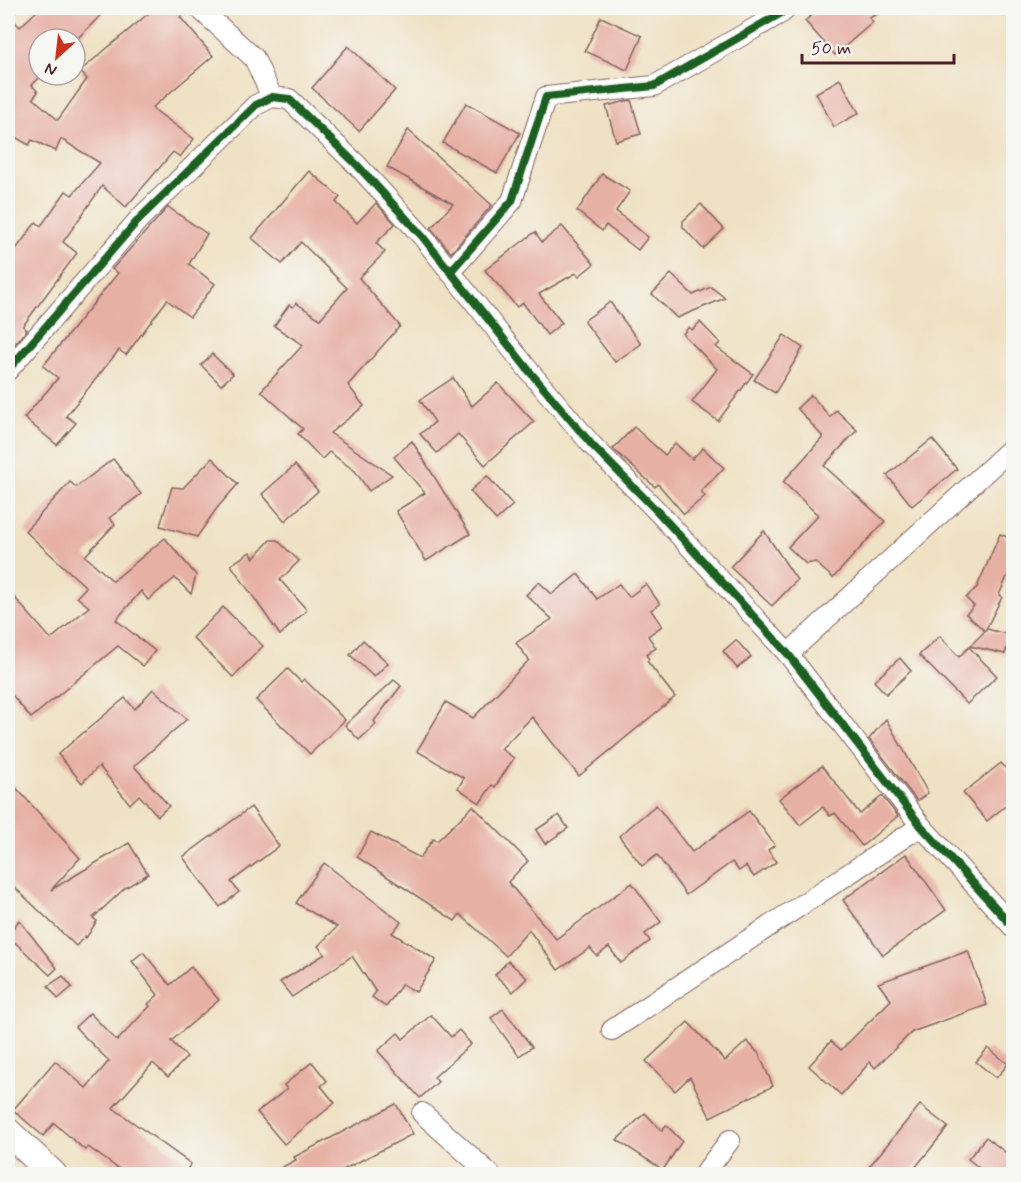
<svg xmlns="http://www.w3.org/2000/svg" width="1021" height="1182" font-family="Mynerve,sans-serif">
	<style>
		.building { fill: #e7b0a5 }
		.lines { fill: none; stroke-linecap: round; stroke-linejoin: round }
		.street-casing { stroke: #846360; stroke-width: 22 }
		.secondary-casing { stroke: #846360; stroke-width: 29 }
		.street { stroke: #fff; stroke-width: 20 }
		.secondary { stroke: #fff; stroke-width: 27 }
		.cycleway-casing { stroke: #f6f6f2; stroke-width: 11 }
		.cycleway { stroke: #1b5e20; stroke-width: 8 }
	</style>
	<rect width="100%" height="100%" fill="#f6f6f2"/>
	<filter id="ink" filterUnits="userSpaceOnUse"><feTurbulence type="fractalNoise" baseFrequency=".0167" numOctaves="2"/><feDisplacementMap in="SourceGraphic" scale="12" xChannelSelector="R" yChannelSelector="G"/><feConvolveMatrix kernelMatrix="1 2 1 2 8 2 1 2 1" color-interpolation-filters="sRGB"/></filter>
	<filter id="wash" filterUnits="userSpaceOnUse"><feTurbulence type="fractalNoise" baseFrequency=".008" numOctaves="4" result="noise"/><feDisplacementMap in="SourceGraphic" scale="24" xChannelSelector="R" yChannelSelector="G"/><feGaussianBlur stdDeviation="1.35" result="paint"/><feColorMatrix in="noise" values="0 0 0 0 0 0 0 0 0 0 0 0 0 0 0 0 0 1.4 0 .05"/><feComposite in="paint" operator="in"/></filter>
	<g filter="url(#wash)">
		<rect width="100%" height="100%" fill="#efe1c3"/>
		<g id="blocks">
			<g class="building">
				<polygon points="40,8 108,8 77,39 39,39 39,78 32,85 38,92 33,98 58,120 87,79 80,71 155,8 187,8 187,11 180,17 213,56 152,108 194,139 180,157 173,152 126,207 102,186 63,242 77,253 23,326 27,330 8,352 8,260 36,222 41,226 66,191 72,195 100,163 61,139 56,151 32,140 29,145 8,133 8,15 20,27"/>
				<polygon points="820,8 888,8 869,18 873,22 835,55 805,21"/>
				<polygon points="601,17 642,36 627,70 585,51"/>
				<polygon points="348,46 395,90 359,131 312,88"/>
				<polygon points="840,79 859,113 834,127 816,93"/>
				<polygon points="631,100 641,134 616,141 606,106"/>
				<polygon points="466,103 520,133 497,173 443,143"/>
				<polygon points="408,130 492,205 451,253 431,228 453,204 387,167"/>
				<polygon points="309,171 340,197 336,202 357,223 376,203 395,224 376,243 385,252 359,278 400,326 348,385 364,406 330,433 392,475 369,491 355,471 329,452 322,459 298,434 303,429 261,391 303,345 274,326 289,305 293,307 296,303 320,319 347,288 301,242 282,264 252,238"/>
				<polygon points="602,174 630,191 616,211 648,237 638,250 606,225 602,231 577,211"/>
				<polygon points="701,204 724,229 703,249 683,227 683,221"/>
				<polygon points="168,207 207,234 189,264 215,284 190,317 167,300 126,355 119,350 66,416 76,423 57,445 24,418 58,378 43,366 118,273 112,269"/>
				<polygon points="562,226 594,264 579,276 576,273 539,294 562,323 547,335 523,303 517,307 485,270 535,232 542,242"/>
				<polygon points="671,274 693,295 711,287 725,298 677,318 652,294"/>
				<polygon points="610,302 641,344 615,362 584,321"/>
				<polygon points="700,322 720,343 716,347 753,374 718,421 692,402 717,369 683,334 689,327 692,330"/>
				<polygon points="784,335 803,348 775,393 754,380"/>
				<polygon points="212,354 233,374 221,385 201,365"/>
				<polygon points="453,378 472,406 498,383 534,422 485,465 458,434 437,453 420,434 435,422 420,400"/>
				<polygon points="811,395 830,417 836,410 857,430 824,466 885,521 833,578 815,562 806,564 788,547 818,515 783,482 823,437 797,408"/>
				<polygon points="634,427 665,455 675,443 692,459 703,448 724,468 701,491 705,496 684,514 658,484 655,487 613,449"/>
				<polygon points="932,439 957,469 912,506 887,475"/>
				<polygon points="412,441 470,534 426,561 396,511 425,493 394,457"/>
				<polygon points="212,458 238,484 217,508 197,537 160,526 172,487 183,488"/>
				<polygon points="113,459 141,494 109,518 115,524 85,556 113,581 165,538 196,575 191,594 175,578 148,600 141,591 116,620 155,651 143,666 118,646 31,718 8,690 8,590 51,639 89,607 77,597 86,587 25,531 70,482 76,487"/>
				<polygon points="295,465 318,491 285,521 262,494"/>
				<polygon points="487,476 513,505 496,520 470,491"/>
				<polygon points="764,531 797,580 772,606 730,567"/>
				<polygon points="1000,534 1014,540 1014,561 999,595 1002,597 985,631 966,614 974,606 966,598 977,587"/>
				<polygon points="270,540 277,540 299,561 280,580 307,610 280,635 231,565 250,552 254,558"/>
				<polygon points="578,574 597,599 619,584 629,597 646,584 660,604 651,610 662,626 648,636 656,648 646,655 649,659 647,661 675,697 579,776 532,717 501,749 514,758 495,787 492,785 480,803 458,788 464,778 417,751 446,702 473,718 529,660 516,643 552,619 526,595 539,582 552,594"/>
				<polygon points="223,607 263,646 233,677 193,638"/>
				<polygon points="987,629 1010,635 1005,654 970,646"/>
				<polygon points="940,636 959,657 969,647 997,676 967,704 919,655"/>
				<polygon points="363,640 388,663 374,677 350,655"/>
				<polygon points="736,640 751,657 737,668 723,651"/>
				<polygon points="900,658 911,671 886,694 874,681"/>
				<polygon points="288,669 301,682 304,679 345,720 310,754 256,700"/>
				<polygon points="394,680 401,686 374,721 376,724 359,740 345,725"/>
				<polygon points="153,689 187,719 134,766 169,806 158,816 139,795 130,804 99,766 82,783 58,754 125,698 135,709"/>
				<polygon points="886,719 928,793 917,801 869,739"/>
				<polygon points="1001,763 1014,778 1014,799 987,821 963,793"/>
				<polygon points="822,766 860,814 882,796 898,816 862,846 835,813 830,816 823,807 800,825 779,799"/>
				<polygon points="8,779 80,858 51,890 129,843 148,874 125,888 93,918 97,921 86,938 85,936 76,946 8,881"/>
				<polygon points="656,805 692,852 749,811 775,845 768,850 776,862 754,877 746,866 739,871 732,862 686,895 657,855 642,866 619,836"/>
				<polygon points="473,806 528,861 508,882 556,939 632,883 661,922 645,934 650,941 621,963 609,947 597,956 590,948 558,970 529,930 506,956 460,914 455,921 357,857 371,832 420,858 433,839 437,841"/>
				<polygon points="251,807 279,846 231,882 239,892 220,907 183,857"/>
				<polygon points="559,815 568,828 545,844 536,830"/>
				<polygon points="906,854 946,910 883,955 843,900"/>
				<polygon points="324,863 401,922 392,933 436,960 416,992 402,984 386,1007 372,997 376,992 352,956 292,997 280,982 325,954 318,946 337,927 296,903"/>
				<polygon points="19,920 57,968 50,975 8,936"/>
				<polygon points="968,951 987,1005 912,1032 875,1068 870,1062 841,1095 809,1066 831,1041 841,1050 891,1000 878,983"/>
				<polygon points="143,952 170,985 191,967 219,1000 171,1041 187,1057 168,1077 153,1063 113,1108 191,1164 184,1174 126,1174 88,1147 85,1150 54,1123 43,1136 13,1110 55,1061 86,1088 109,1061 75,1027 90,1013 117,1041 150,1006 148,1004 158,995 132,961"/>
				<polygon points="508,961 527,978 513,992 495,975"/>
				<polygon points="63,976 72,987 58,999 48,986"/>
				<polygon points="503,1009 532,1047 519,1056 491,1018"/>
				<polygon points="431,1015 451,1037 459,1030 471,1044 434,1077 438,1082 420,1098 378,1051 398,1033 403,1039"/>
				<polygon points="688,1022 725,1061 747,1041 759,1054 773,1086 710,1117 690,1077 675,1091 646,1061"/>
				<polygon points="988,1048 1008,1064 996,1078 976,1062"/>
				<polygon points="312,1062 327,1081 321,1086 335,1103 284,1144 257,1112 287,1089 284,1085"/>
				<polygon points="396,1104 413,1134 335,1174 269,1174 296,1160 294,1157"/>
				<polygon points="920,1105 948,1127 910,1174 863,1174"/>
				<polygon points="645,1113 662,1131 666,1125 682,1141 663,1170 617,1140"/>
				<polygon points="986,1137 1014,1159 1014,1174 987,1174 968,1159"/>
			</g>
		</g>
	</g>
	<g filter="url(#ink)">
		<use href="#blocks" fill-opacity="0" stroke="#846360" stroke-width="1.5"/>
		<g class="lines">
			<defs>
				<g id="street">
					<polyline points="199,8 254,58 272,97"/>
					<polyline points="450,272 512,201 546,97 654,86 783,12 787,8"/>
					<polyline points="8,370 140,218 256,105 272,97 289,99 358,166 422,236 530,372 592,445 658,512 788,654 921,826 1014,928"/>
					<polyline points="788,654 1014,446"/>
					<polyline points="612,1030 921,826"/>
					<polyline points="422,1113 490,1174"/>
					<polyline points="704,1174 730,1140"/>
				</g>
				<polyline id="secondary" points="8,1132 53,1174"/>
			</defs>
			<use href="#street" class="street-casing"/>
			<use href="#secondary" class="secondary-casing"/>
			<use href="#street" class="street"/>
			<use href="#secondary" class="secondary"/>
			<defs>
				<g id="cycleway">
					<polyline points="450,272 512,201 546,97 654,86 783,12 787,8"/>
					<polyline points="8,370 140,218 256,105 272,97 289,99 358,166 422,236 530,372 592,445 658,512 788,654 921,826 1014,928"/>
				</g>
			</defs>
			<use href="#cycleway" class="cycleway-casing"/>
			<use href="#cycleway" class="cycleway"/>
		</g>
	</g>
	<rect width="1021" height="1182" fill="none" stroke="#f6f6f2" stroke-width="30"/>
	<g transform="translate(57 57) rotate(207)"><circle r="28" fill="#f6f6f2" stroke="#b1a0a2" stroke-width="1.5"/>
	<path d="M0-4.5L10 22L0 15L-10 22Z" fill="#c8321e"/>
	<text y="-9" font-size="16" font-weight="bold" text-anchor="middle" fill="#4a1f2b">N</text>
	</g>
	<path d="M802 54v9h152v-9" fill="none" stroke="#4a1f2b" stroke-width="3"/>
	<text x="811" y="54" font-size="18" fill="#4a1f2b" stroke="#f6f6f2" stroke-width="4.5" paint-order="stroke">50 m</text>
</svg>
